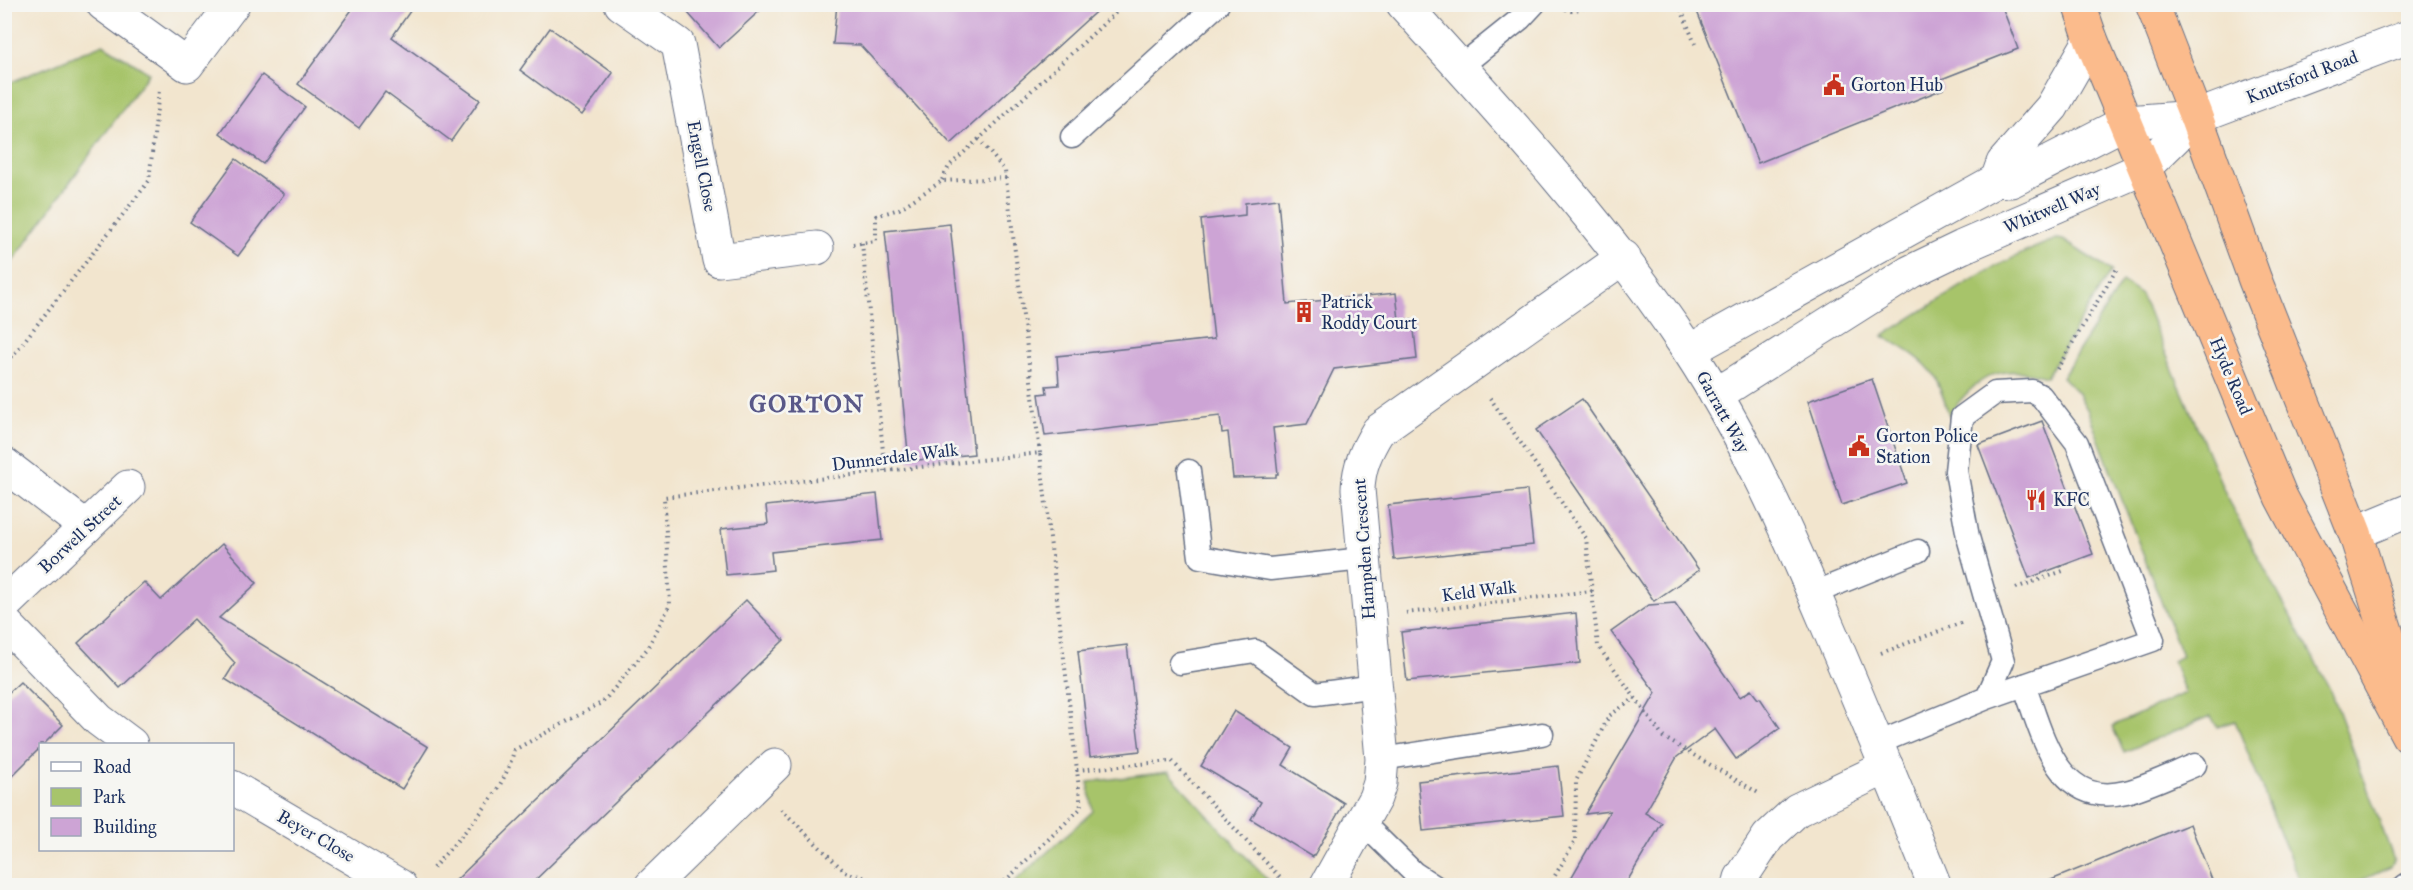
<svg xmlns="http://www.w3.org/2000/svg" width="2413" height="890" font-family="'IM FELL Great Primer',serif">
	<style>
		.green { fill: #a7c46b; stroke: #617a64; stroke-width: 1.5 }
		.building { fill: #cda4d5 }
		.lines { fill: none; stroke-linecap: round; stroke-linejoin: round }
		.lane-casing { stroke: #666f85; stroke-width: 25 }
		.street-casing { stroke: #666f85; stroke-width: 35 }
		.highway-casing { stroke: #666f85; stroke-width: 35 }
		.path { stroke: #666f85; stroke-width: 4; stroke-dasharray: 1.5 4.5; stroke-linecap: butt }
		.lane { stroke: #fff; stroke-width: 22 }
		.street { stroke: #fff; stroke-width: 33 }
		.highway { stroke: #fbbb8c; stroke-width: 33 }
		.labels { text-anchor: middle; stroke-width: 5; stroke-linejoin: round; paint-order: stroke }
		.street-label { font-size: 18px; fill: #1b2f5e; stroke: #f6f6f2 }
		.poi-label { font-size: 18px; fill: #1b2f5e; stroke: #f6f6f2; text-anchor: start }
		.district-label { font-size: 24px; font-weight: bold; letter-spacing: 1.5px; fill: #595888; stroke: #f6f6f2 }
	</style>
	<rect width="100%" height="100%" fill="#f6f6f2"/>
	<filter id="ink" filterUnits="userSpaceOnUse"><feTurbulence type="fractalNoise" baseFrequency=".0167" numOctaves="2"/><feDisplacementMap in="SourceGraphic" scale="12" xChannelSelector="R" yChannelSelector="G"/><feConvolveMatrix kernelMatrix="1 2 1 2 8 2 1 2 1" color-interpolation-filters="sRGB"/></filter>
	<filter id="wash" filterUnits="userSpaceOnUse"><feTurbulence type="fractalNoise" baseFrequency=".008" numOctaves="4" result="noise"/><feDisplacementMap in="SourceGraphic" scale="24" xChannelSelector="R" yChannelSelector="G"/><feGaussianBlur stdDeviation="1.35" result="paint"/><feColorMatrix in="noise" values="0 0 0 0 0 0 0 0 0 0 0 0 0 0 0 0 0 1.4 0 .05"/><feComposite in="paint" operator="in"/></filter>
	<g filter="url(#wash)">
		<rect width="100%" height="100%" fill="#f2e5ce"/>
		<g class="green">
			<polygon points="103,44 149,73 5,272 5,79 9,83"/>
			<path d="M2057,239L2063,240L2111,271L2046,377C1999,362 1976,377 1949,415C1944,401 1940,382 1930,370C1919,356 1898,345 1883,336C1938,301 1995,261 2057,239Z"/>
			<polygon points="2122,282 2141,295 2230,504 2332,693 2394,860 2391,867 2351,885 2301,885 2235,721 2217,727 2211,716 2124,752 2112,726 2185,693 2173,661 2182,656 2087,409 2077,392 2062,377"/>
			<polygon points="1168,772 1272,885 1017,886 1014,882 1093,811 1088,782"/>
		</g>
		<g id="blocks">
			<g class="building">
				<polygon points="356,4 415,4 392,37 480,100 451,141 385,92 359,128 298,84"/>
				<polygon points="680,4 767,4 719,48"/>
				<polygon points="837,4 1104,4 951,144 860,45 833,44"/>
				<polygon points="1694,4 2001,4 2018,49 1939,80 1943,89 1758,163"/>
				<polygon points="550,28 613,73 582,115 520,70"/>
				<polygon points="262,75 305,107 263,164 220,133"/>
				<polygon points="236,159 284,194 238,256 190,222"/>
				<polygon points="1278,199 1287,304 1396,293 1399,320 1413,320 1417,359 1334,369 1307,424 1273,428 1278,474 1276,474 1276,477 1233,478 1228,432 1222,433 1220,416 1045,436 1039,394 1047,393 1046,386 1059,385 1057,356 1214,339 1201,220 1245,215 1245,203"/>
				<polygon points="950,224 974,454 909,461 885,231"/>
				<polygon points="1872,379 1907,483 1842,505 1808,401"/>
				<polygon points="1582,399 1699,570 1654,601 1536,430"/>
				<polygon points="2042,421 2093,554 2029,578 1978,445"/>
				<polygon points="1527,490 1533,545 1394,560 1388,505"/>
				<polygon points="877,494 882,540 771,552 773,570 726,575 721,529 768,524 766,506"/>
				<polygon points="222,544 257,583 219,618 428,747 402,789 225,679 235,663 194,619 120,688 78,643 144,582 161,600"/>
				<polygon points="746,600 784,640 709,712 530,885 451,885"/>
				<polygon points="1675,603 1740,697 1751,690 1758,699 1760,698 1780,728 1736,759 1715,729 1677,757 1645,813 1662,823 1625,885 1567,885 1610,811 1585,814 1656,693 1611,632 1649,605"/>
				<polygon points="1576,613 1580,663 1407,681 1401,632"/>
				<polygon points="1127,645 1140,751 1090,757 1078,651"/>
				<polygon points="20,682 63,725 44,744 40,744 40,748 4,784 4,697"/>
				<polygon points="1234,711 1293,748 1283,765 1344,803 1313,857 1251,819 1261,802 1201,766"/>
				<polygon points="1558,766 1564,816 1423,831 1418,781"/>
				<polygon points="2190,824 2214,885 2042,885 2041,884"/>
			</g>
		</g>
	</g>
	<g filter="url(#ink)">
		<use href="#blocks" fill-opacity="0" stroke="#666f85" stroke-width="1.5"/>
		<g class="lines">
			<defs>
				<g id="lane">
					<polyline points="1460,67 1520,19 1534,4"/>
					<polyline points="1072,137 1218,4"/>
					<polyline points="1189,471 1200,557 1270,569 1363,559"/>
					<polyline points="1814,593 1918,551"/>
					<polyline points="1180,663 1255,651 1315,694 1376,686"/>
					<path d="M2024,685C2042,733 2057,809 2126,792C2149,786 2173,774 2195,765"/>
					<polyline points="1878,743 1987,698 2153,640 2077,443 2041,396 2032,391 1995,393 1962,417 1956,471 1968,537 2003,661 1987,698"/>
					<polyline points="1382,759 1542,734"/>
					<polyline points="1363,823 1414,873 1434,886"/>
					<polyline points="2405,886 2408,884"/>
				</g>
				<g id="street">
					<polyline points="103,4 187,65 233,4"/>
					<polyline points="621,4 678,44 719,260 817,248"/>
					<path d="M1403,4C1503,114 1607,227 1689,351C1744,435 1786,528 1825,620C1863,708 1899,797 1935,886"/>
					<polyline points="1997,180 2003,163 2052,107 2091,39"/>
					<polyline points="1689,351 1997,180 2011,181 2126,122 2196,117 2408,37"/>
					<polyline points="1716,395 1910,272 1962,247 2144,168 2196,117"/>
					<polyline points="4,464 86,527"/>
					<polyline points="2355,533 2408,511"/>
					<polyline points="4,605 128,487"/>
					<polyline points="4,622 99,720 131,744"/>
					<polyline points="232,787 400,886"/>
					<polyline points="651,886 775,765"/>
					<path d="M1326,886L1375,798L1380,783L1382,759L1358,489C1359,466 1366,451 1378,431L1624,257"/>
					<polyline points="1739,886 1741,878 1768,837 1797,810 1887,767"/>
				</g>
				<g id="highway">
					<polyline points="2079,4 2091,39 2281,497 2408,736"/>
					<polyline points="2152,4 2196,117 2255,280 2355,533 2408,700"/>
				</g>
			</defs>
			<use href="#lane" class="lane-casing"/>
			<use href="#street" class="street-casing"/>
			<use href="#highway" class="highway-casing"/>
			<g class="path">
				<polyline points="1679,4 1695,44"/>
				<polyline points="1565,9 1571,11 1601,4"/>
				<polyline points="942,180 949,166 979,139"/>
				<polyline points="862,243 885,471"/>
				<polyline points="853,244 876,241 876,216 899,209 942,181 1006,178"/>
				<polyline points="4,367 149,181 159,90"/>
				<polyline points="2057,369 2118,267"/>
				<polyline points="1490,398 1586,538 1598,646 1663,737 1760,794"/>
				<polyline points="1040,453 1005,171 979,139 1125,4"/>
				<polyline points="2016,588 2063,571 2061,566"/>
				<polyline points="1406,613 1592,591"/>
				<polyline points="1881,653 1961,623"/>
				<polyline points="781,809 845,872 894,886"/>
				<path d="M433,868C461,835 505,793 514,750L603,702L647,649L670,605L664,497L1040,453L1077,770L1172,761L1288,886"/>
				<polyline points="1001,886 1003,883 1068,886"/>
				<polyline points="1005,886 1003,883 1081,808 1077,770"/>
				<polyline points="1549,886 1575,841 1576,781 1609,716 1635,698"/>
			</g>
			<use href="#lane" class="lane"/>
			<use href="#street" class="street"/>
			<use href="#highway" class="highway"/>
		</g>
	</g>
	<defs>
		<symbol id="civic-bare" viewBox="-9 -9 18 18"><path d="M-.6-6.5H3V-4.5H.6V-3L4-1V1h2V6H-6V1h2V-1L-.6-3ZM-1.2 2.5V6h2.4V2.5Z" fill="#c8321e" stroke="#f6f6f2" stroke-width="2.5" paint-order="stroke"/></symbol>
		<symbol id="building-bare" viewBox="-9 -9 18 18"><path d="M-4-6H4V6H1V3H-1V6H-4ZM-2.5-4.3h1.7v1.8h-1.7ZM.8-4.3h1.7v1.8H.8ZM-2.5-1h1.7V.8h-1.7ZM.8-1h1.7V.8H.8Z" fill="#c8321e" stroke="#f6f6f2" stroke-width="2.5" paint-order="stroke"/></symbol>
		<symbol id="restaurant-bare" viewBox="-9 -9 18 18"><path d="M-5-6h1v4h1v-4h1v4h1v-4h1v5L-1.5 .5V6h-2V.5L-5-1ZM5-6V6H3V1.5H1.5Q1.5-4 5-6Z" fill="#c8321e" stroke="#f6f6f2" stroke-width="2.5" paint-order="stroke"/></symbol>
	</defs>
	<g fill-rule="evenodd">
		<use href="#civic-bare" x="1819" y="70" width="30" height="30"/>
		<use href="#building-bare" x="1289" y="297" width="30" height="30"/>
		<use href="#civic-bare" x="1844" y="431" width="30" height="30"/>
		<use href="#restaurant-bare" x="2021" y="485" width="30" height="30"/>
	</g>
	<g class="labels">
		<g class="street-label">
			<text transform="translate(2302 77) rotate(-21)" y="6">Knutsford Road</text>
			<text transform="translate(702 166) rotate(79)" y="6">Engell Close</text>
			<text transform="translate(2052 208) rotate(-23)" y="6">Whitwell Way</text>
			<text transform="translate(2231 376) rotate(67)" y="6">Hyde Road</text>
			<text transform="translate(1723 412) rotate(61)" y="6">Garratt Way</text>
			<text transform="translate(895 457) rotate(-7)" y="6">Dunnerdale Walk</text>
			<text transform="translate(80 534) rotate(-43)" y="6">Borwell Street</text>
			<text transform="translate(1364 549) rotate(-94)" y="6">Hampden Crescent</text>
			<text transform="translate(1479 591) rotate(-7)" y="6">Keld Walk</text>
			<text transform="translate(316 836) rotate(30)" y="6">Beyer Close</text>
		</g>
		<g class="poi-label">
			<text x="1851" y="91">Gorton Hub</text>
			<text x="1321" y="308">Patrick<tspan x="1321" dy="21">Roddy Court</tspan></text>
			<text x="1876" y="442">Gorton Police<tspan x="1876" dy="21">Station</tspan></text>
			<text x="2053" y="506">KFC</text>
		</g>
		<g class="district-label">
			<text x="807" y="412">GORTON</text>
		</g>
	</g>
	<rect width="2413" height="890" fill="none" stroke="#f6f6f2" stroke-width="24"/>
	<rect x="39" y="743" width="195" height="108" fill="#f6f6f2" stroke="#9ea6b7" stroke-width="1.5"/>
	<rect x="51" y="762" width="30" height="9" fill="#ffffff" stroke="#9ea6b7" stroke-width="1.5"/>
	<text x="93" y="773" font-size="18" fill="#1b2f5e">Road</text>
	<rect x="51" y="788" width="30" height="18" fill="#a7c46b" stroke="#9ea6b7" stroke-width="1.5"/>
	<text x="93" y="803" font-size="18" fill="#1b2f5e">Park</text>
	<rect x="51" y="818" width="30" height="18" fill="#cda4d5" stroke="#9ea6b7" stroke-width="1.5"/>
	<text x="93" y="833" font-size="18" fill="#1b2f5e">Building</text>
</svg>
